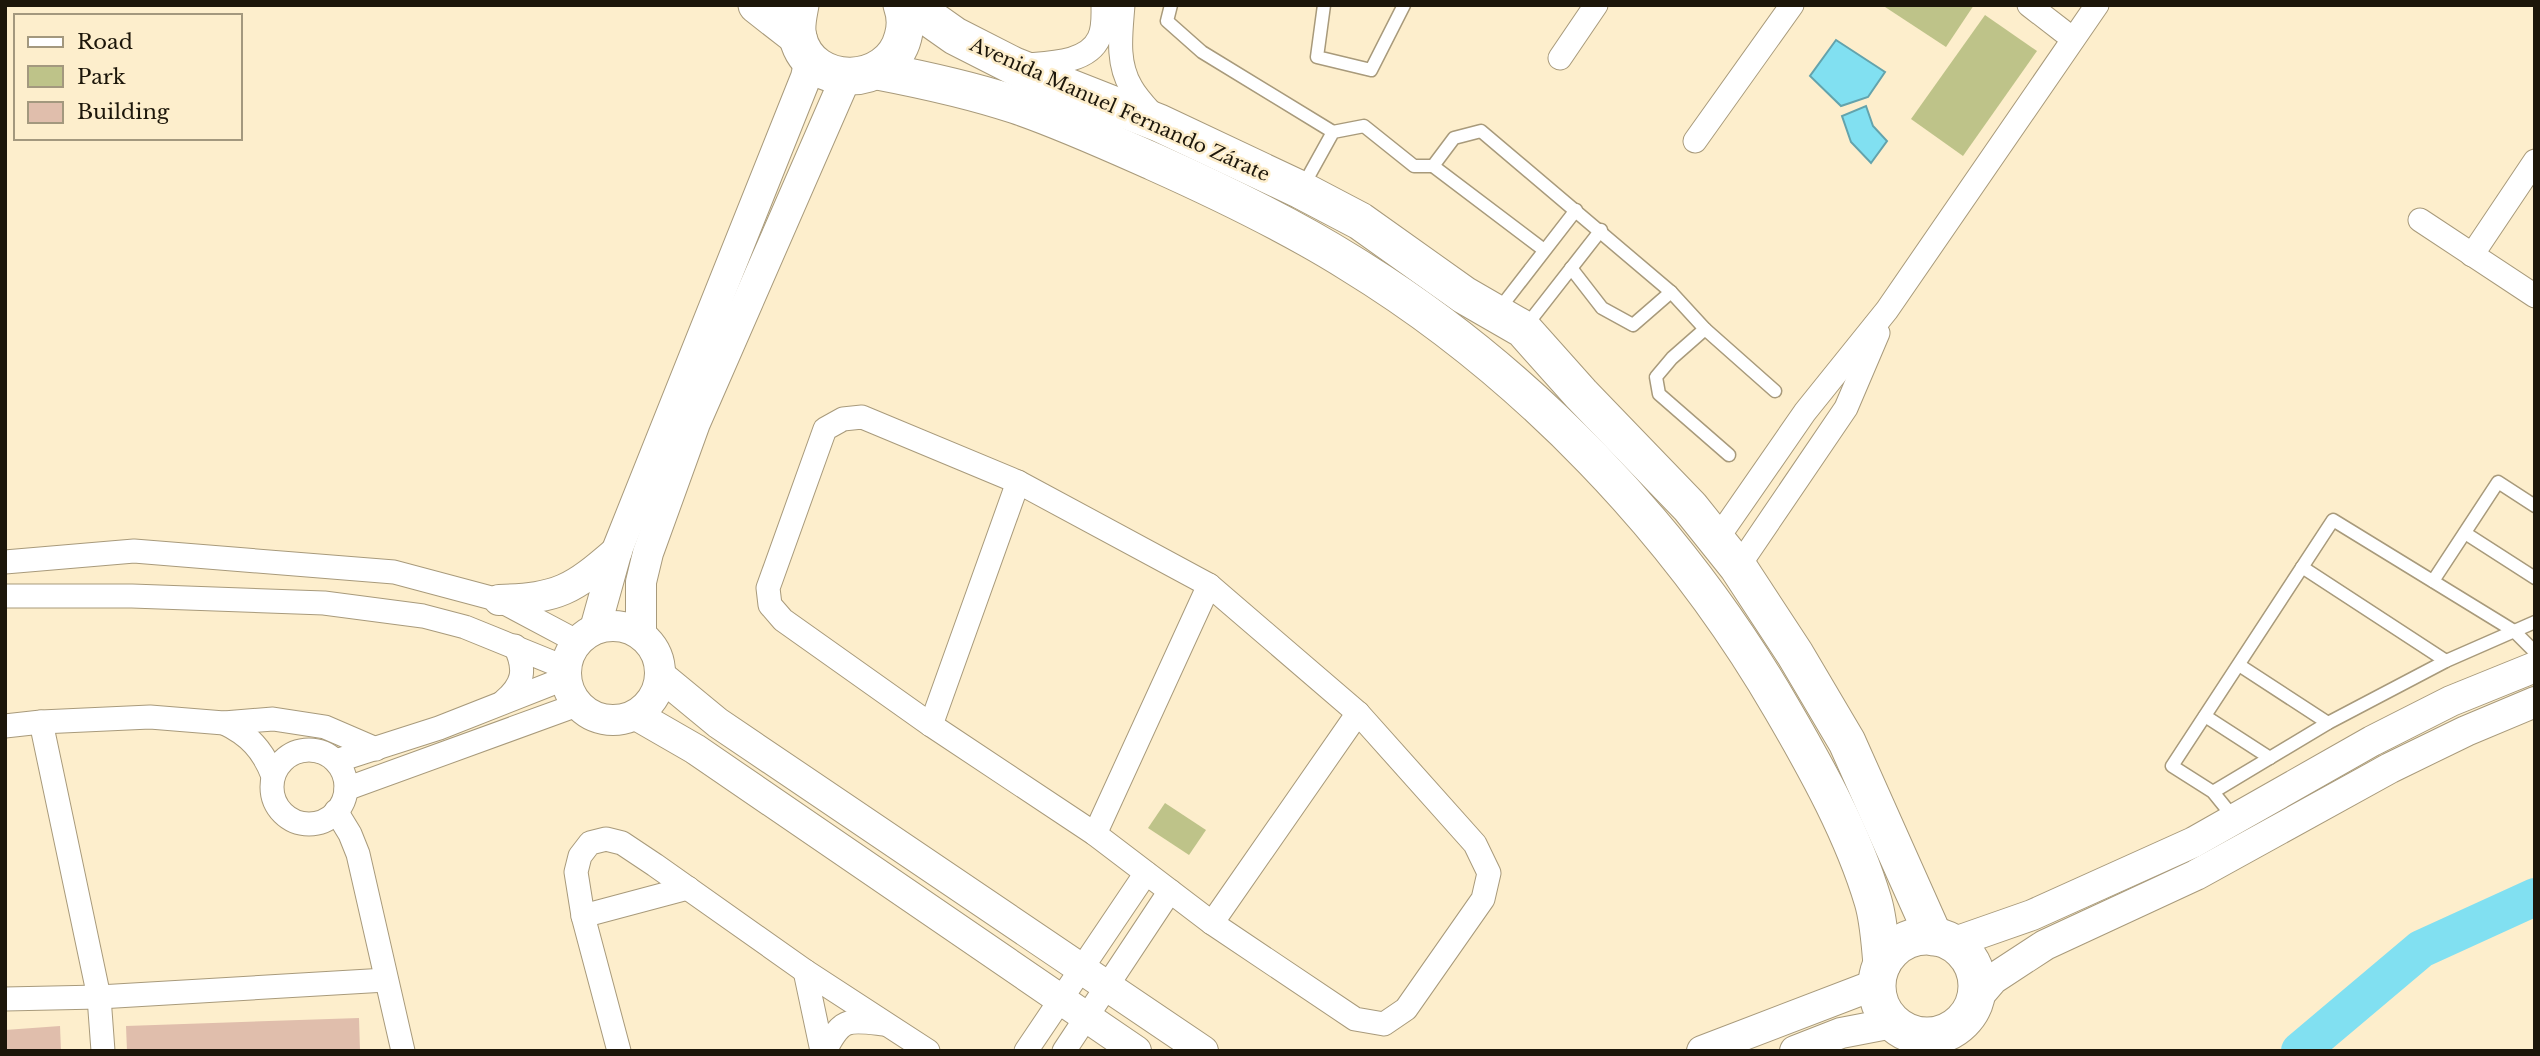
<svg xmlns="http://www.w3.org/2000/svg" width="2540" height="1056" font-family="'Libre Baskerville',serif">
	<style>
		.green { fill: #bec389 }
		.water { fill: #81e0f1; stroke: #63a3ac; stroke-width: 2 }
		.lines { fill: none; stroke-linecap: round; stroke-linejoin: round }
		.river { stroke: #81e0f1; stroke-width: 38 }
		.building { fill: #e0beac }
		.service-casing { stroke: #a89a7b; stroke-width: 15 }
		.minor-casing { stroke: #a89a7b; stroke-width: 25 }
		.tertiary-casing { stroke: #a89a7b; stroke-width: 32 }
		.primary-casing { stroke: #a89a7b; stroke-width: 39 }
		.service { stroke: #fff; stroke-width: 12 }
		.minor { stroke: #fff; stroke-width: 23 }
		.tertiary { stroke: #fff; stroke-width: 30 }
		.primary { stroke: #fff; stroke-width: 37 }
		.labels { text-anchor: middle; stroke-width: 5; stroke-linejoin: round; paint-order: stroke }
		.street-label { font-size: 19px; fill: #1c160a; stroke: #fdeecc }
	</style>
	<rect width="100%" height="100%" fill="#fdeecc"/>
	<g class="green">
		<polygon points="1882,5 1974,5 1946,47"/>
		<polygon points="1985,15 2037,51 1963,156 1911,119"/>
		<polygon points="1165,803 1206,830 1189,855 1148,828"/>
	</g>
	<g class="water">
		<polygon points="1836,40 1885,72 1868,97 1841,106 1810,76"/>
		<polygon points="1866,106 1873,126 1887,141 1871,163 1851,142 1842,116"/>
	</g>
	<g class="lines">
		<polyline class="river" points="2300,1051 2421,949 2535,897"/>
	</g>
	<g class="building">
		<polygon points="359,1018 360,1051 127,1051 126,1026"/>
		<polygon points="60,1026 61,1051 5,1051 5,1030"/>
	</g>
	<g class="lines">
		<defs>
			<g id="service">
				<polyline points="1171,5 1167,21 1202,52 1333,132"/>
				<polyline points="1324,5 1317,57 1371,70 1404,5"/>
				<polyline points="1433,166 1544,250"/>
				<polyline points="1302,188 1333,132 1364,126 1414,166 1433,166 1454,138 1481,131 1671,292 1705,329 1775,391"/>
				<polyline points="1571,268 1602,308 1633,325 1671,292"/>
				<polyline points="1497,312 1576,210"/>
				<polyline points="1526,326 1601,230"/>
				<polyline points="1705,329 1672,358 1656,377 1659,394 1729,455"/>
				<polyline points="2465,533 2535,578"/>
				<polyline points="2302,567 2446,661"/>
				<polyline points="2433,581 2498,482 2535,506"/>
				<polyline points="2239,665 2328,723"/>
				<polyline points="2205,716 2270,758"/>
				<polyline points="2213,792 2328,723 2446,661 2535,622"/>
				<polyline points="2234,818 2213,792 2172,766 2333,520 2514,631 2535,652"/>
			</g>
			<g id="minor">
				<path d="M1123,5C1121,32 1116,62 1131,87C1137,98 1147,108 1155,117"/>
				<polyline points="2029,5 2073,39"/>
				<polyline points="1560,58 1596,5"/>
				<path d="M1026,65C1049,63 1088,63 1099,38C1104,28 1103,16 1103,5"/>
				<polyline points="1695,141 1792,5"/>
				<polyline points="2420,220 2535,296"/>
				<polyline points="2472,255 2535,161"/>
				<polygon points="862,417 1018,482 1209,585 1358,713 1475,844 1489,873 1483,899 1406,1009 1384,1024 1355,1019 1212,923 1095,834 931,725 783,620 770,605 768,588 825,429 843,419"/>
				<polyline points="1717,539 1805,412 1887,310 2097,5"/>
				<polyline points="5,562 134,551 394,572 499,600 578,642"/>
				<polyline points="1738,567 1846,408 1878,333"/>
				<polyline points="5,596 132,596 324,603 423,616 465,627 566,668"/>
				<path d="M504,701C524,684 526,669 515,646"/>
				<polyline points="41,722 99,997 103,1051"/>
				<path d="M224,723C249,735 263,750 273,776"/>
				<polyline points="931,725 1018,482"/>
				<polyline points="5,726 41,722 150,717 224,723 273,719 325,727 376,749"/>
				<circle cx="309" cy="787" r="37"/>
				<polyline points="336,761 439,728 566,678"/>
				<polyline points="346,789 577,705"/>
				<polyline points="336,811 350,834 358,854 403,1051"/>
				<polyline points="1095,834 1209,585"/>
				<polyline points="583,916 688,888"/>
				<polyline points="1212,923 1358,713"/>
				<polyline points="805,971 822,1051"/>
				<polyline points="5,999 99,997 386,980"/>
				<polyline points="619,1051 583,916 576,872 580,856 590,843 606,839 622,843 655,865 805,971 928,1051"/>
				<path d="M825,1051C842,1017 848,1020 884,1024"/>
				<polyline points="1026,1051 1146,873"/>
				<polyline points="1064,1051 1170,891"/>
			</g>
			<g id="tertiary">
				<path d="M499,600C559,598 572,590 617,551"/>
				<circle cx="613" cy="673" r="47"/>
				<polyline points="595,629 617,550 806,77 810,59"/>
				<polyline points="641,634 641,582 648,553 695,423 846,77"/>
				<polyline points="661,676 718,723 1203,1051"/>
				<polyline points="636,715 695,749 1136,1051"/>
				<polyline points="1952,943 2032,915 2194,842 2372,741 2451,701 2535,667"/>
				<polyline points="1975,1000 1993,979 2045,945 2196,875 2390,768 2466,731 2535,702"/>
				<polyline points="1702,1051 1877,984"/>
				<polyline points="1795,1051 1841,1033 1893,1023"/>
			</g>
			<g id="primary">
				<polyline points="757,5 798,37"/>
				<path d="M800,5C798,16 795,27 798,38C811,90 890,88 903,37C906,27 906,16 902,5"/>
				<polyline points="911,5 955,36 1014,66 1159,123 1301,190 1360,221 1464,295 1523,329 1581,394 1690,507 1738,567 1795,654 1847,742 1934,937"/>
				<path d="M878,71C925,80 971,90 1016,105C1063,121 1109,142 1154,162C1221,192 1288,224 1350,263C1525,370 1679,531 1782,709C1817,769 1853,834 1873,901C1879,921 1880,944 1882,964"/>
				<circle cx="1927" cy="986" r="50"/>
			</g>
		</defs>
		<use href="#service" class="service-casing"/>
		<use href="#minor" class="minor-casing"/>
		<use href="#tertiary" class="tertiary-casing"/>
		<use href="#primary" class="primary-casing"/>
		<use href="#service" class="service"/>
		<use href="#minor" class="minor"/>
		<use href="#tertiary" class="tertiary"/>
		<use href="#primary" class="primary"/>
	</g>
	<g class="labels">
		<g class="street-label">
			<text transform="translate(1120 109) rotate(24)" y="7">Avenida Manuel Fernando Zárate</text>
		</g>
	</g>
	<rect width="2540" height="1056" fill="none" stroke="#1c160a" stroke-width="14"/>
	<rect x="14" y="14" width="228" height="126" fill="#fdeecc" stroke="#a3987e" stroke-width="2"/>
	<rect x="28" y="37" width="35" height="10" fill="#ffffff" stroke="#a3987e" stroke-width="2"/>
	<text x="77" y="49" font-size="21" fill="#1c160a">Road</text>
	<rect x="28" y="66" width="35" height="21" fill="#bec389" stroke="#a3987e" stroke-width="2"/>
	<text x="77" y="84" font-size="21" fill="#1c160a">Park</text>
	<rect x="28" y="102" width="35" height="21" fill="#e0beac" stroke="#a3987e" stroke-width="2"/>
	<text x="77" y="119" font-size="21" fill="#1c160a">Building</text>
</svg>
